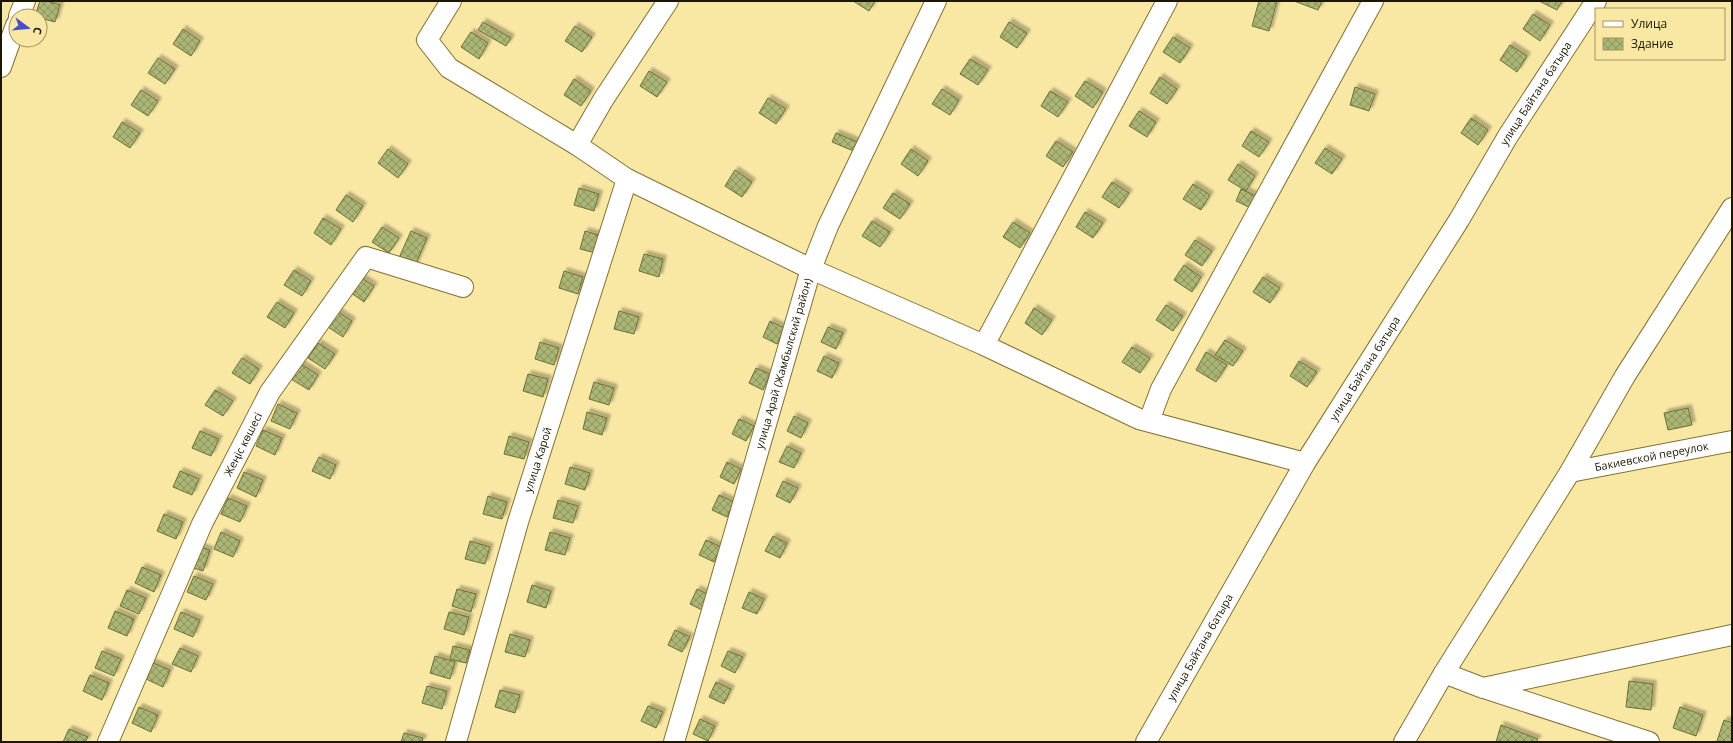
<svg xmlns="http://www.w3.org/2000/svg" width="1733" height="743" font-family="'Open Sans',sans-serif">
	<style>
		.building { fill: url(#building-cross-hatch); stroke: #6a7132; filter: url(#shadow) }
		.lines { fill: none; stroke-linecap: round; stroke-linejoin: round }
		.minor-casing { stroke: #837232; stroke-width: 22 }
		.minor { stroke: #fff; stroke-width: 20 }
		.labels { text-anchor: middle; stroke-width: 3; stroke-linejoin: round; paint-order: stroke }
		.street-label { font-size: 11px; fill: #1c1600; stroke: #f9e7a4 }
	</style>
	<defs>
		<pattern id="building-cross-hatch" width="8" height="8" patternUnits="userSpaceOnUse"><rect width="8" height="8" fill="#abb574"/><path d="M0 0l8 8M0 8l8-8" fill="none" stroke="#8a925d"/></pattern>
		<filter id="shadow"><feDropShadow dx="3.5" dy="-3.5" stdDeviation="1" flood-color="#0004"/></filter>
	</defs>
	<rect width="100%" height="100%" fill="#f9e7a4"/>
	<g class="building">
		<polygon points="40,1 47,1 60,5 55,22 40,18 40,16 35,16"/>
		<polygon points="853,1 875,1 869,11"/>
		<polygon points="1259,1 1277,1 1269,31 1252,26"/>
		<polygon points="1294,1 1322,1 1318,10"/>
		<polygon points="1539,1 1562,1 1557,10"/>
		<polygon points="1533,14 1550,25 1540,41 1523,29"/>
		<polygon points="483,22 511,38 506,46 478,30"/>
		<polygon points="1009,22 1027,33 1017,48 1000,37"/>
		<polygon points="575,26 592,37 582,52 565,41"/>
		<polygon points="183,29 200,41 191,56 173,44"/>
		<polygon points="471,32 488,43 479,59 461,47"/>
		<polygon points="1173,37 1190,48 1180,63 1163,52"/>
		<polygon points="1510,45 1527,56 1517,72 1500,60"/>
		<polygon points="158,58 175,69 165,84 148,73"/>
		<polygon points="970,59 988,70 978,85 960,74"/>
		<polygon points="649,71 667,82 657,97 640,86"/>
		<polygon points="1160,77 1177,89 1167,104 1150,93"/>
		<polygon points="574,79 591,91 581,106 564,95"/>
		<polygon points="1085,81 1103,92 1093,108 1075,96"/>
		<polygon points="1355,87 1375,94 1369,111 1350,105"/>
		<polygon points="942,89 959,100 950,115 932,104"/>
		<polygon points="141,90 158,101 148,116 131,105"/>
		<polygon points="1050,91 1068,102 1058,117 1041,106"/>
		<polygon points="768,98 786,109 776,124 759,113"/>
		<polygon points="1139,111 1156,122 1147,137 1129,126"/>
		<polygon points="1471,118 1488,130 1478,145 1461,133"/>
		<polygon points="122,122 140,133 130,148 113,137"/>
		<polygon points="1251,131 1269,142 1259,157 1242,146"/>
		<polygon points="836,133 860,143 856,152 832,142"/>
		<polygon points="1056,141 1073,152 1063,167 1046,156"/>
		<polygon points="1325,148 1342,159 1332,174 1315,163"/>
		<polygon points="388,149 408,164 398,178 378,163"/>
		<polygon points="911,149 928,161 918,176 901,164"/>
		<polygon points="1238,164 1255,176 1246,191 1228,180"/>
		<polygon points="735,170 752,182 742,197 725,186"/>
		<polygon points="1112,182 1129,193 1119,208 1102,197"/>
		<polygon points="1193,184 1210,195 1201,210 1183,199"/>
		<polygon points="579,188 599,194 594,211 574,205"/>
		<polygon points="1241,189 1260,198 1255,210 1236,201"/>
		<polygon points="893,193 910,204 900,219 883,208"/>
		<polygon points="346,195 363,206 353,222 336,210"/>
		<polygon points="1085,212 1103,223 1093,238 1076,227"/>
		<polygon points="323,218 341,229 331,245 314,233"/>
		<polygon points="872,221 890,232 880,247 862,236"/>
		<polygon points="1013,222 1030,233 1020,248 1003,237"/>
		<polygon points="382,227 399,238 389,253 372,242"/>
		<polygon points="411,231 427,238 414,268 398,260"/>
		<polygon points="585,231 605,237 600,254 580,249"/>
		<polygon points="1195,240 1212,251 1202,266 1185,255"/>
		<polygon points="644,254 663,259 659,277 639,271"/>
		<polygon points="1184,265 1201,277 1192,292 1174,280"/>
		<polygon points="294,270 311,281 302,296 284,285"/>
		<polygon points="564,271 583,277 578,294 559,288"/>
		<polygon points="357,275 374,286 364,302 347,290"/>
		<polygon points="1263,277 1280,288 1270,303 1253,292"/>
		<polygon points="277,302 294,313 285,328 267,317"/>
		<polygon points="1166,305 1183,316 1173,331 1156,320"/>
		<polygon points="1034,308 1052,320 1042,335 1025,323"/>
		<polygon points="335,310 352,321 343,337 325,325"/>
		<polygon points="619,311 639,317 634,334 614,329"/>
		<polygon points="770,321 784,328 777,344 763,337"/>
		<polygon points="828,327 843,333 836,349 821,342"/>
		<polygon points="1225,340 1243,351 1233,366 1215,355"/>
		<polygon points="540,342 559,348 554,365 535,359"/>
		<polygon points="318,343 335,354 325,369 308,358"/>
		<polygon points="1132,347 1150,358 1140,373 1122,362"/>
		<polygon points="1206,352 1227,365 1216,382 1196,370"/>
		<polygon points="824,356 839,363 832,378 817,371"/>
		<polygon points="242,358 259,369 250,384 232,373"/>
		<polygon points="1299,361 1317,372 1307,387 1290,376"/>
		<polygon points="301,364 318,375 309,390 291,379"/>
		<polygon points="756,368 770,374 763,390 749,383"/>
		<polygon points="528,374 548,379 543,397 523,391"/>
		<polygon points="594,382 614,388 609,405 589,399"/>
		<polygon points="215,390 233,401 223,416 205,405"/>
		<polygon points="278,404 297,413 290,429 271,421"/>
		<polygon points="1688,408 1692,425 1668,430 1664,413"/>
		<polygon points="587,412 607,418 602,435 583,429"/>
		<polygon points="794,416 808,423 801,438 787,431"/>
		<polygon points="739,419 754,426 746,441 732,434"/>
		<polygon points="263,430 282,438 275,455 256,446"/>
		<polygon points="200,431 219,439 211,456 192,448"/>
		<polygon points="509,436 529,442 524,459 504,454"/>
		<polygon points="787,446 801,453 794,468 779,462"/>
		<polygon points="319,457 336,465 330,479 312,471"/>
		<polygon points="727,462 741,469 734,484 720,477"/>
		<polygon points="570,467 590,473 585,490 565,484"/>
		<polygon points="180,471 199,479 192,495 173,487"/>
		<polygon points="244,472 263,480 256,497 237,488"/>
		<polygon points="783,481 798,488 790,503 776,496"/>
		<polygon points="719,495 734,502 727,517 712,510"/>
		<polygon points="488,496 507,502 502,519 483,514"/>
		<polygon points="228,498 247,506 240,522 221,514"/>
		<polygon points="558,500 578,506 573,523 553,518"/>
		<polygon points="164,514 183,522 176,539 157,531"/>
		<polygon points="221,532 240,541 233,557 214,549"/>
		<polygon points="550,532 570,538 565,555 545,550"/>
		<polygon points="773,536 787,543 780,558 765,551"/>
		<polygon points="706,540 721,547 714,562 699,555"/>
		<polygon points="470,541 490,547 485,564 465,559"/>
		<polygon points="197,546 210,550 203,571 190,567"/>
		<polygon points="142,567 161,575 154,592 135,583"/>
		<polygon points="194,576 213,584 206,600 187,592"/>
		<polygon points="532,585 551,591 546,608 527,602"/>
		<polygon points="457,589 476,594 471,612 452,606"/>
		<polygon points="697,589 711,596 704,611 690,604"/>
		<polygon points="127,590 146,598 139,614 120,606"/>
		<polygon points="749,592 764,599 757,614 742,608"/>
		<polygon points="115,611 134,619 127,636 108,628"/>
		<polygon points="181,612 200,620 193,637 174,629"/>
		<polygon points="449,612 469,617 464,635 444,629"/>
		<polygon points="675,630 690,637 682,652 668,645"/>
		<polygon points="510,634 530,640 525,657 505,652"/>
		<polygon points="453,646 470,650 466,663 450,659"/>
		<polygon points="180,648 198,656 191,672 172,664"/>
		<polygon points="102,651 121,659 114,676 95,668"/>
		<polygon points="728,651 743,657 735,673 721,666"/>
		<polygon points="435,656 455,662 450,679 430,673"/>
		<polygon points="151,662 170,670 163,687 144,678"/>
		<polygon points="90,675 109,683 102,700 83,691"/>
		<polygon points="1629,681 1653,684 1651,710 1626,707"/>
		<polygon points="716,682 731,689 724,704 709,697"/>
		<polygon points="427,686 447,691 442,709 422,703"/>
		<polygon points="500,690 520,695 515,713 495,707"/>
		<polygon points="648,706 663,712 656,728 641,721"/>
		<polygon points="139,707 158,715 151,732 132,723"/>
		<polygon points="1680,707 1703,715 1696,736 1673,728"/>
		<polygon points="700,719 715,726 708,741 693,734"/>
		<polygon points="1724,720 1732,723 1732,742 1717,741"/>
		<polygon points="1501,725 1538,739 1536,742 1496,742"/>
		<polygon points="69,729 88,737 85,742 63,742"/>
		<polygon points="404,733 423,738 422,742 401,742"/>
	</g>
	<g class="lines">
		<defs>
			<g id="minor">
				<polyline points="451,1 427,40 449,68 577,145 627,179 811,269 984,345 1139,419 1305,463"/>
				<polyline points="19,16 25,1"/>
				<polyline points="1,67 16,25"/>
				<polyline points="577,145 603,100 668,1"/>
				<polyline points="984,345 1167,1"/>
				<polyline points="1149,421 1161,389 1373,1"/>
				<path id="s1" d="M1570,472L1732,441"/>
				<polyline points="1444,673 1483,688 1732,635"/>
				<polyline points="1484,688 1649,742"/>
				<path id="s2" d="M108,742L202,524L270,392L366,257L463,287"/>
				<path id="s3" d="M456,742L518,522L627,179"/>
				<path id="s4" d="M674,742L811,269L828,226L936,1"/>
				<path id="s5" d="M1146,742L1305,463L1459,220L1508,136L1596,1"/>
				<polyline points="1404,742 1444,673 1570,472 1625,376 1732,208"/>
			</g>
		</defs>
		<use href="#minor" class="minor-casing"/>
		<use href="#minor" class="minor"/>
	</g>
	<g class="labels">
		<g class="street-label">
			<text dy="4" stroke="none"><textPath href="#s5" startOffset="757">улица Байтана батыра</textPath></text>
			<text dy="4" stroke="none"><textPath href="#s4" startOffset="394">улица Арай (Жамбылский район)</textPath></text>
			<text dy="4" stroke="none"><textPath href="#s5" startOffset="433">улица Байтана батыра</textPath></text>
			<text dy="4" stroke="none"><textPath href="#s2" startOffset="327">Жеңіс көшесі</textPath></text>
			<text dy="4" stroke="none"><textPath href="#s1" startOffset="83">Бакиевской переулок</textPath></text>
			<text dy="4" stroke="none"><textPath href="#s3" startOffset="294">улица Карой</textPath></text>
			<text dy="4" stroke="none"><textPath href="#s5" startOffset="109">улица Байтана батыра</textPath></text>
		</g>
	</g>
	<rect width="1733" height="743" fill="none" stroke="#1c1600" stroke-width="4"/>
	<rect x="1595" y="8" width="130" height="52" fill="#f9e7a4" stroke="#a19362"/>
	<rect x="1603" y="21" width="20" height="6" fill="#ffffff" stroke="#a19362"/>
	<text x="1631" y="28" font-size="12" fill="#1c1600">Улица</text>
	<rect x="1603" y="38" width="20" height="12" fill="url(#building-cross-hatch)" stroke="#a19362"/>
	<text x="1631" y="48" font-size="12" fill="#1c1600">Здание</text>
	<g transform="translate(28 28) rotate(106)"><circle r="19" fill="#f9e7a4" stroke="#a19362"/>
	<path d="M0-3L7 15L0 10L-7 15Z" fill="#484ec4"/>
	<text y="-6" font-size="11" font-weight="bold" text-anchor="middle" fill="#1c1600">С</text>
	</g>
</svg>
